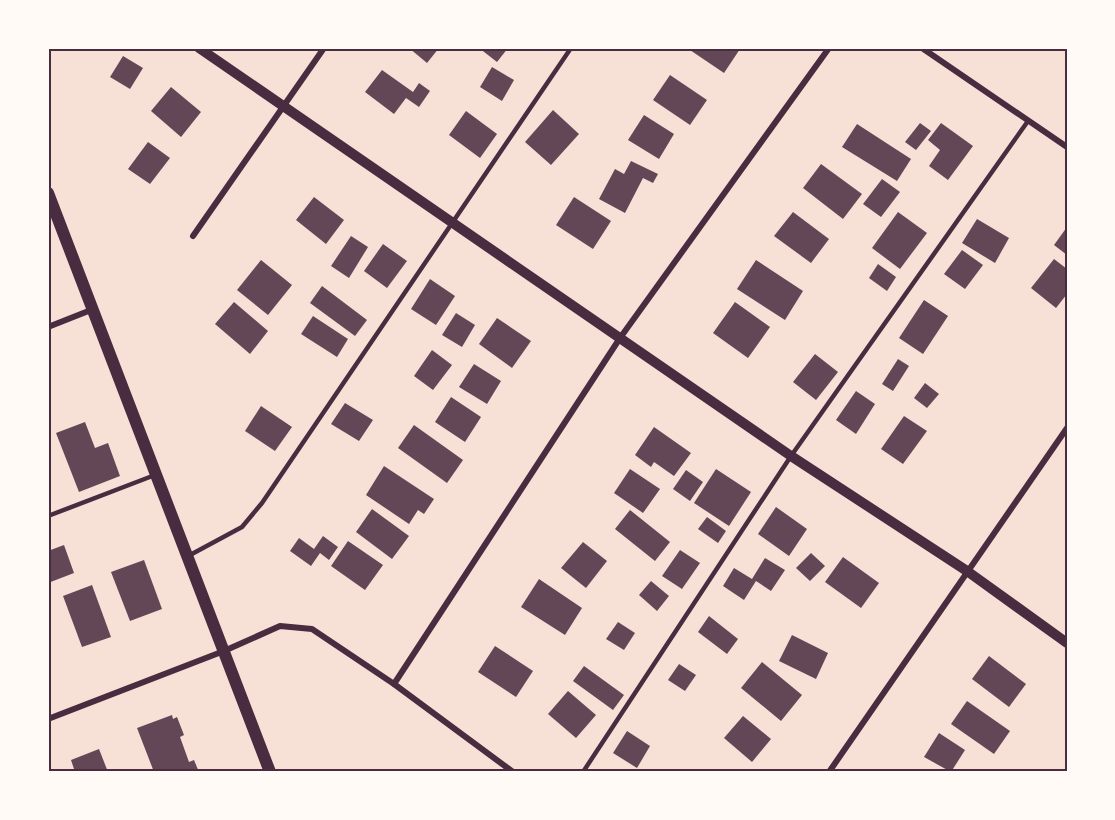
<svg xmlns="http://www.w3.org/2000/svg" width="1115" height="820" font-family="'Public Sans',sans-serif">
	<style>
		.building { fill: #644757 }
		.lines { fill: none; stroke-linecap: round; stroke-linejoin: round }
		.service { stroke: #4a2c40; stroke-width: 4.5 }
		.minor { stroke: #4a2c40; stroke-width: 6 }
		.tertiary { stroke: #4a2c40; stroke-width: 10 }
		.secondary { stroke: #4a2c40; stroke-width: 12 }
		.neatline { fill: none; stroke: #4a2c40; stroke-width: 2 }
	</style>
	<rect width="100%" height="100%" fill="#f7e1d7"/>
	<g class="building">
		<polygon points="409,48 439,48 427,63"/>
		<polygon points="479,48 508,48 497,62"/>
		<polygon points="687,48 738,48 740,49 724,73"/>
		<polygon points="123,56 143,68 130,89 110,77"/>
		<polygon points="492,67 514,80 502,101 480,87"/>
		<polygon points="382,70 413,92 419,83 430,91 419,107 406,98 394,114 365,92"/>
		<polygon points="670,75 707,100 690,125 653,100"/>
		<polygon points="171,87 201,112 181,137 151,111"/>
		<polygon points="553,110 579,134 551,165 525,142"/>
		<polygon points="466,111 497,134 480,158 449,135"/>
		<polygon points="644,115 674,134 659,159 628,140"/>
		<polygon points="920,123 931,131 916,150 905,142"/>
		<polygon points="941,123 973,146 948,180 929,166 940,150 928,140"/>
		<polygon points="857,124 911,159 897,181 842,147"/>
		<polygon points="148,142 170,158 150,184 128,169"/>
		<polygon points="631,161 658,174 653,183 643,178 625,213 599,199 615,169 624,174"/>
		<polygon points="821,164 862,194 843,219 803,188"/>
		<polygon points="882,179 900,192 881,217 863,204"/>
		<polygon points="314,197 344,220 326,244 296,220"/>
		<polygon points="574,197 611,221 593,249 556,225"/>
		<polygon points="793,212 829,239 811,263 774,236"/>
		<polygon points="898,212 927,233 900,269 872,248"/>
		<polygon points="977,219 1009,238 995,263 962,243"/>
		<polygon points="1067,227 1067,255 1054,245"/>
		<polygon points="351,236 368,247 349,278 331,266"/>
		<polygon points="383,244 407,261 387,288 364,271"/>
		<polygon points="962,250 983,265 965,289 944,274"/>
		<polygon points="1054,259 1067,269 1067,294 1056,308 1031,288"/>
		<polygon points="261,260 292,285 268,315 237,290"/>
		<polygon points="756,260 803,291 785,320 737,289"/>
		<polygon points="878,264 896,277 887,291 869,278"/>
		<polygon points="430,279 455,296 436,325 411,309"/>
		<polygon points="322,286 367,320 355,336 310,303"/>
		<polygon points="924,300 948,316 923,354 899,338"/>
		<polygon points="234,302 268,331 250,354 215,324"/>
		<polygon points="735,302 770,327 748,358 713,333"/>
		<polygon points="456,313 475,325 462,347 442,335"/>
		<polygon points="313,316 348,339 337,357 301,334"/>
		<polygon points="497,318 531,341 512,368 479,344"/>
		<polygon points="432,350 452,365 433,390 414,376"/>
		<polygon points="815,354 838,372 816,400 793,382"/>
		<polygon points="898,359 909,366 893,391 882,384"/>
		<polygon points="474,364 501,381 487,404 459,387"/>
		<polygon points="925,383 939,394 927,408 914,398"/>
		<polygon points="856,391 875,404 856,434 836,420"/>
		<polygon points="451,397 481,417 465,442 435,422"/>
		<polygon points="345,403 373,420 359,441 331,424"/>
		<polygon points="261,406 292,427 275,451 245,431"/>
		<polygon points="904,416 927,431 903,464 881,449"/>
		<polygon points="85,422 95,448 108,443 120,476 79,492 56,433"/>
		<polygon points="414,425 463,460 447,483 398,448"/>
		<polygon points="654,427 691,453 674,476 654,462 651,467 635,455"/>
		<polygon points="384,466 434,499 424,514 418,510 409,524 366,495"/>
		<polygon points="630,469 660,489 643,513 614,493"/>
		<polygon points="716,469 751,492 729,526 694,503"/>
		<polygon points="686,470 703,482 690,501 673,489"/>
		<polygon points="776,507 807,529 789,556 758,534"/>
		<polygon points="372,509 409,536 392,559 356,532"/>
		<polygon points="630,510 670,542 655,561 615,529"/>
		<polygon points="707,517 726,531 718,543 698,529"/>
		<polygon points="323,536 338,547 329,560 320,553 311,566 290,551 299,538 314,549"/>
		<polygon points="348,541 383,565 365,590 331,566"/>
		<polygon points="583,542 607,561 586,588 561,568"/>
		<polygon points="64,545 74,573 48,583 48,551"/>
		<polygon points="680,550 700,563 682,589 662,576"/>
		<polygon points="811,553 825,566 810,581 796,568"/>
		<polygon points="843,557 879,583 861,608 825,582"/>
		<polygon points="765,558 785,570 771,591 756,581 744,600 723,586 734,568 752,579"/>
		<polygon points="144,560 162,609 130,621 111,572"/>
		<polygon points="539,579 582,608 565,635 521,607"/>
		<polygon points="651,581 669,596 657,611 639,595"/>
		<polygon points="92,585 111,637 82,647 63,596"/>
		<polygon points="709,616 738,639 727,654 698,632"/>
		<polygon points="618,622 635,633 624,650 606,639"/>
		<polygon points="792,635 828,653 816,679 779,661"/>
		<polygon points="495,646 533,671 516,697 478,672"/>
		<polygon points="989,656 1026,684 1009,707 972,679"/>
		<polygon points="762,662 802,695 781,721 741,688"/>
		<polygon points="679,664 696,675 685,691 668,680"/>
		<polygon points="584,666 624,695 613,710 573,681"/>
		<polygon points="568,691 596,715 576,738 548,714"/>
		<polygon points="967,701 1010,731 994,754 951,724"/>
		<polygon points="172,715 173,719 177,717 184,735 180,737 189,762 194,760 199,772 154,772 137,728"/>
		<polygon points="743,716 771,739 752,762 724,738"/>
		<polygon points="627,731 650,746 637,768 613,753"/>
		<polygon points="939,733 965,750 951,772 924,757"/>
		<polygon points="99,749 108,772 75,772 71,760"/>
	</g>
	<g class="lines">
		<g class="service">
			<polyline points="48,516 155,475"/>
			<polyline points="190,555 242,527 262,503 571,48"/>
			<polyline points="583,772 791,456 1028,121"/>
		</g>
		<g class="minor">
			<polyline points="922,48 1067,147"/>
			<polyline points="193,236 324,48"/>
			<polyline points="48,327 91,310"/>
			<polyline points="394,684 620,338 829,48"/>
			<polyline points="48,719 224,651 280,626 312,629 394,684 513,772"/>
			<polyline points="829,772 1067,428"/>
		</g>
		<polyline class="tertiary" points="199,48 791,456 967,571 1067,643"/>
		<polyline class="secondary" points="48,193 270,772"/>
	</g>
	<rect width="1115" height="820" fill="none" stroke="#fffaf5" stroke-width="99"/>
	<rect x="50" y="50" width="1016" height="720" class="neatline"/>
</svg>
